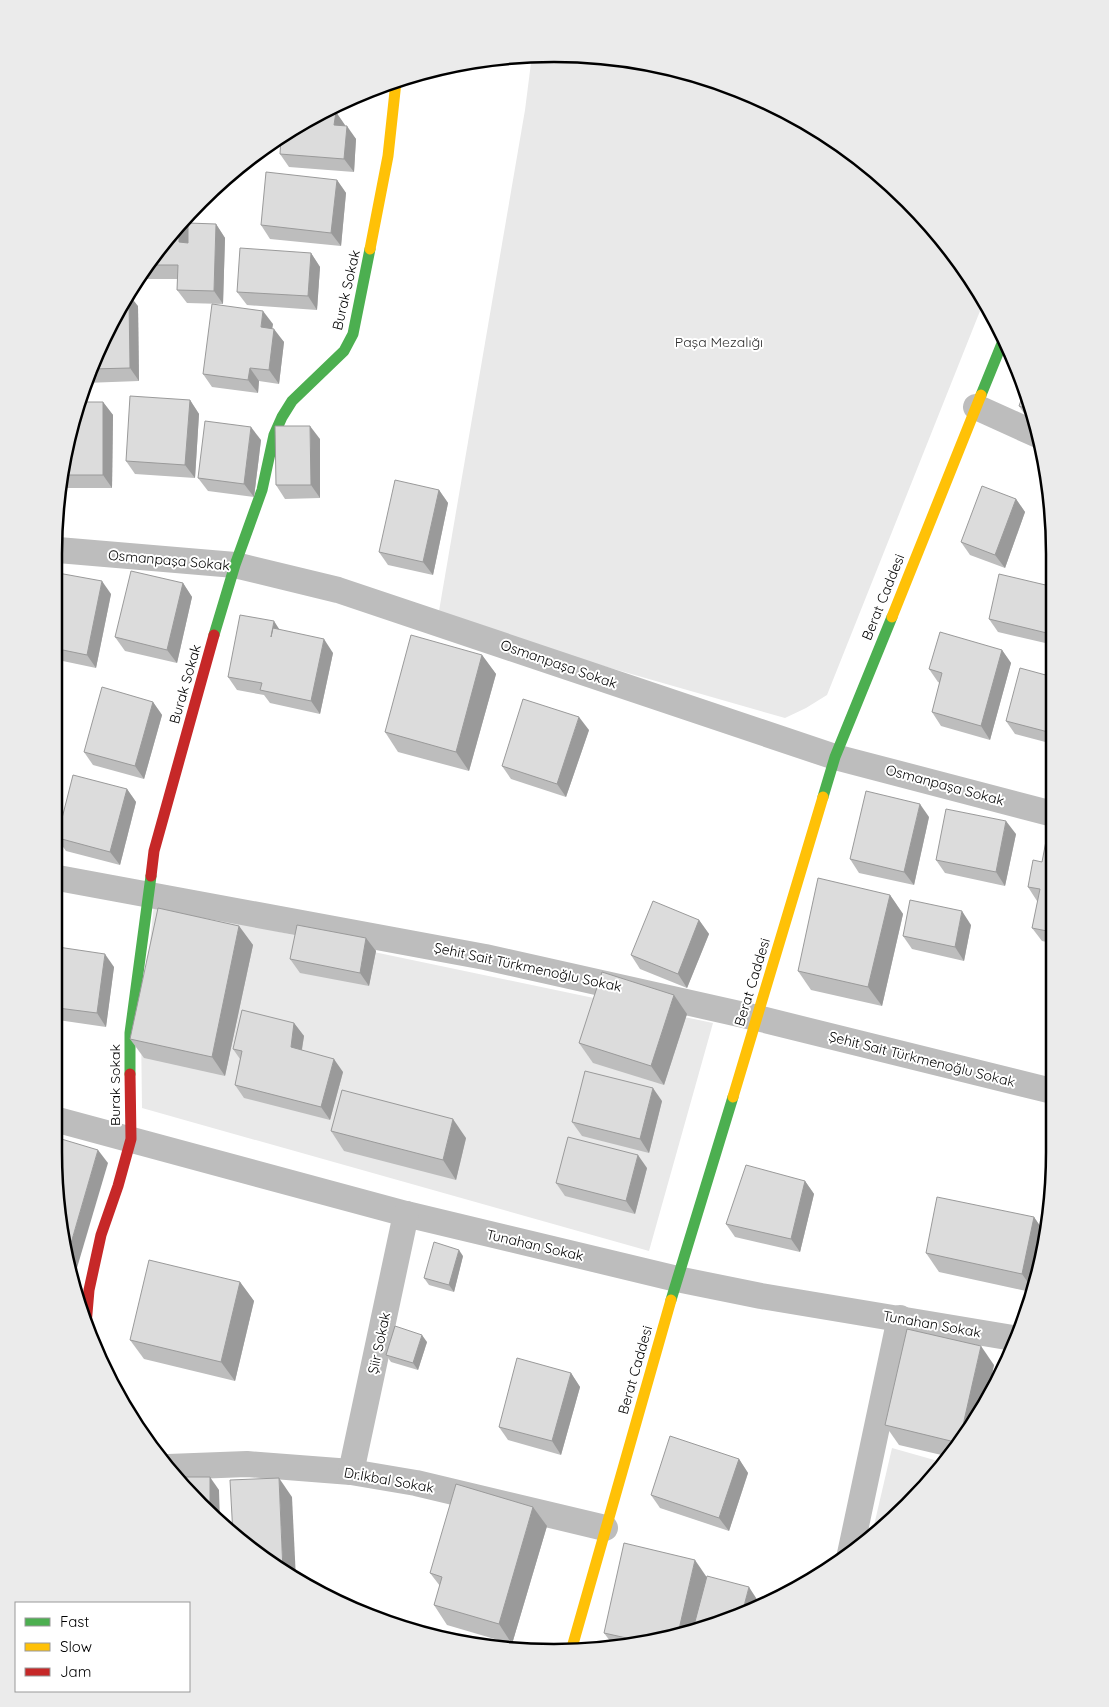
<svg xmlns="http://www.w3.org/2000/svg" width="1109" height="1707" font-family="Quicksand,sans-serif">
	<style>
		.green { fill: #e9e9e9 }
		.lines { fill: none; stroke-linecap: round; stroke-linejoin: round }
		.street { stroke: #bdbdbd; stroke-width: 26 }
		.fast { stroke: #4caf50; stroke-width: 11 }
		.slow { stroke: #ffc107; stroke-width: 11 }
		.jam { stroke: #c62828; stroke-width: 11 }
		.wall { fill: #bdbdbd }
		.shaded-wall { fill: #9a9a9a }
		.building { fill: #dcdcdc; stroke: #9a9a9a }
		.labels { text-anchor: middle; stroke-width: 4; stroke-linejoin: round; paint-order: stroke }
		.street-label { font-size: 14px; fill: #000; stroke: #fff }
		.park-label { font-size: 14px; fill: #2e2e2e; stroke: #fff }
		.rim { fill: none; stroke: #000; stroke-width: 2.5 }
	</style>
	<rect width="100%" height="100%" fill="#fff"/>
	<g class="green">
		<polygon points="532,55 620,58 715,80 805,121 884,178 952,249 984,301 827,695 806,708 785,718 558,653 439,611 525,110"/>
		<polygon points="154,904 307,938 713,1023 649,1251 142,1108 141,1028"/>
		<polygon points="892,1448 945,1463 931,1482 872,1534"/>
	</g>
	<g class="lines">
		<g class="street">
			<polyline points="976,407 1040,436"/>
			<polyline points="58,550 235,565 338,590 835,757 1053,814"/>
			<polyline points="58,878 485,957 757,1018 1052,1091"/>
			<polyline points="58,1120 406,1214 677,1279 761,1296 1019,1339"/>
			<polyline points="168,1467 247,1464 351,1472 416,1483 605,1528"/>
			<polyline points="351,1472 406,1214"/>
			<polyline points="850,1554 900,1318"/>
		</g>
		<g class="fast">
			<polyline points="981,395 1005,336"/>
			<polyline points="214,635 235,565 262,490 274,435 282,417 292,401 344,351 353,334 370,249"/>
			<polyline points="823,797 835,757 892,617"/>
			<polyline points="130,1074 130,1033 151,876"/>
			<polyline points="671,1300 733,1097"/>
		</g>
		<g class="slow">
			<polyline points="370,249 388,156 396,82"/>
			<polyline points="892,617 981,395"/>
			<polyline points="733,1097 823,797"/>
			<polyline points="571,1651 671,1300"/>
		</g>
		<g class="jam">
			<polyline points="151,876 154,851 214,635"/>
			<polyline points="86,1325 89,1290 101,1235 118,1186 131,1139 130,1074"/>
		</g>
	</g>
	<g class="wall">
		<polygon points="336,112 345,126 356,139 354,172 289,167 280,154"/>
		<polygon points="337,180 346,193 341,246 270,239 261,225"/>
		<polygon points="188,224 188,241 216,224 225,238 223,304 187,303 177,290 178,279 142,279 178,225"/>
		<polygon points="311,253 320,267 317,310 247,305 237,292"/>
		<polygon points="138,306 139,381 85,383 105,333"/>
		<polygon points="273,324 272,329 284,342 279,384 259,381 258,393 212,387 203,374"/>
		<polygon points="1025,389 1037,423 1028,419 1019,406"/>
		<polygon points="190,400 199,414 195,478 135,474 126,461"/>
		<polygon points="78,402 103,402 113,415 112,488 60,488 59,486"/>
		<polygon points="320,439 320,498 285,499 276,485"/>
		<polygon points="261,440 254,497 208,491 198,478"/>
		<polygon points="439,490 448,503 433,575 388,565 379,552"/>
		<polygon points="1016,499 1025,512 1005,568 970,555 961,542"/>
		<polygon points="58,573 111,594 96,668 58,660"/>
		<polygon points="183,583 192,597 177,663 125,651 115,637"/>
		<polygon points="1054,587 1054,645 998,632 989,619"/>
		<polygon points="279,629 333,653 320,714 270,703 264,695 237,690 228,677"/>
		<polygon points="1002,650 1011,663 990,740 941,726 932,712 940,683 938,682 929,669"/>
		<polygon points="482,655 496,674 469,771 398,752 385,732"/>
		<polygon points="1053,677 1053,744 1015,734 1006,721"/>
		<polygon points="153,702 162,715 144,779 93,765 84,752"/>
		<polygon points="589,730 566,797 511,779 502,766"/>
		<polygon points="127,789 136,802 120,865 66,851 58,840 58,838"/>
		<polygon points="929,817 914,885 859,873 850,859"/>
		<polygon points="1016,834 1005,886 945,873 936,860"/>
		<polygon points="1053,843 1052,943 1042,941 1032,928 1038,901 1037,901 1028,887"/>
		<polygon points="890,895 903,914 882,1006 811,990 798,971"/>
		<polygon points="699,920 709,934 687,988 640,969 631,955"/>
		<polygon points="971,925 964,961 912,949 903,936"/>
		<polygon points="239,926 253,945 225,1076 144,1058 130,1039"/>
		<polygon points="366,938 376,951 369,986 300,973 290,959"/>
		<polygon points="58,947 114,967 106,1027 58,1020"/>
		<polygon points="674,995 687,1014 664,1085 593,1063 579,1043"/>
		<polygon points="294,1023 304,1036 302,1050 343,1072 330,1120 244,1098 235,1085 240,1059 233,1049"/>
		<polygon points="662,1101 649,1153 582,1136 572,1122"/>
		<polygon points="331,1131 466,1138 456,1180 344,1151"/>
		<polygon points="647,1168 635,1214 565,1196 556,1183"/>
		<polygon points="805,1181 814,1194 800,1252 735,1237 726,1224"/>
		<polygon points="1034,1217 1046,1235 1031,1292 939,1272 926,1253"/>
		<polygon points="463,1256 454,1292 429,1285 424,1278"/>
		<polygon points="240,1282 254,1301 235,1381 144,1359 130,1340"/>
		<polygon points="427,1342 418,1370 391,1362 386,1355"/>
		<polygon points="994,1365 984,1408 950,1457 899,1445 885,1425"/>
		<polygon points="571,1373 580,1387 561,1455 508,1440 499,1427"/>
		<polygon points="739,1459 748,1473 729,1531 660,1508 651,1495"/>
		<polygon points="547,1526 512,1644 447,1625 434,1605 440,1586 430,1573"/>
		<polygon points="707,1577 758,1601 684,1636 616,1649 604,1633"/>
	</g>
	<g class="shaded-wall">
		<polygon points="336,112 345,125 344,138 334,125"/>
		<polygon points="347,126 356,139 354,172 344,159"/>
		<polygon points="337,180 346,193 341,246 331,233"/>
		<polygon points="184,219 188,224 188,256 179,242 179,224"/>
		<polygon points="216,224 225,238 223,304 214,291"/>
		<polygon points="311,253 320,267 317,310 308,296"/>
		<polygon points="130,296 138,306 139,381 130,368 129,298"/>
		<polygon points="263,311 273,324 270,341 261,327"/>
		<polygon points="274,329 284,342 279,384 269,370"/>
		<polygon points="250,368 259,381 258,393 248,380"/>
		<polygon points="190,400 199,414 195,478 185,465"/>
		<polygon points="103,402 113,415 112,488 103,475"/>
		<polygon points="310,426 320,439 320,498 311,485"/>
		<polygon points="251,427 261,440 254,497 244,484"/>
		<polygon points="439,490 448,503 433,575 423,562"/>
		<polygon points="1016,499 1025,512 1005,568 995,555"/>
		<polygon points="102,581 111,594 96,668 87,655"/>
		<polygon points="183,583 192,597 177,663 167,650"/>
		<polygon points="274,621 283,635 271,637"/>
		<polygon points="1054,623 1054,637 1051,634"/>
		<polygon points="324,639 333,653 320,714 311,701"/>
		<polygon points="1002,650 1011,663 990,740 981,726"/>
		<polygon points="482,655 496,674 469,771 456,752"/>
		<polygon points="153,702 162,715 144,779 135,766"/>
		<polygon points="579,717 589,730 566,797 557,784"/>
		<polygon points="127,789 136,802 120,865 110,852"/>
		<polygon points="920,804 929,817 914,885 904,872"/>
		<polygon points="1006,821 1016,834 1005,886 996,872"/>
		<polygon points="890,895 903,914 882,1006 868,987"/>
		<polygon points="58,904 61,908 58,935"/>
		<polygon points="962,911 971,925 964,961 955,947"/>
		<polygon points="699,920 709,934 687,988 678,974"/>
		<polygon points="239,926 253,945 225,1076 212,1057"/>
		<polygon points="366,938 376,951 369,986 360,973"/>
		<polygon points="105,954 114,967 106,1027 97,1013"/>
		<polygon points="674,995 687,1014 664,1085 651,1066"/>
		<polygon points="294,1023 304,1036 300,1060 291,1047"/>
		<polygon points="334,1059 343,1072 330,1120 321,1107"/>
		<polygon points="653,1088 662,1101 649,1153 640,1139"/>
		<polygon points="453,1119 466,1138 456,1180 443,1160"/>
		<polygon points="98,1150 108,1163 74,1278 71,1275 67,1257"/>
		<polygon points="638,1155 647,1168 635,1214 626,1201"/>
		<polygon points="805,1181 814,1194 800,1252 791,1239"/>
		<polygon points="1034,1217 1046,1235 1032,1288 1022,1274"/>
		<polygon points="459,1250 463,1256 454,1292 449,1285"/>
		<polygon points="240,1282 254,1301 235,1381 221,1362"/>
		<polygon points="422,1335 427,1342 418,1370 413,1363"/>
		<polygon points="981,1346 994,1365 984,1408 959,1443"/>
		<polygon points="571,1373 580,1387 561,1455 552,1441"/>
		<polygon points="739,1459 748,1473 729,1531 719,1518"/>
		<polygon points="210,1477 219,1490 220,1523 210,1515"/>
		<polygon points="279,1478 292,1497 296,1579 283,1571"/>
		<polygon points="533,1507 547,1526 512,1644 499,1624"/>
		<polygon points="695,1560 708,1579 696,1632 684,1636 677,1638"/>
		<polygon points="749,1587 758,1601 756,1609 742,1614"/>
	</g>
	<g class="building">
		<polygon points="324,111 336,112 334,125 347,126 344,159 280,154 281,138"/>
		<polygon points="266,172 337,180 331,233 261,225"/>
		<polygon points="188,223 216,224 214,291 177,290 178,265 151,265 179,224 179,242 188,243"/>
		<polygon points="240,248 311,253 308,296 237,292"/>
		<polygon points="129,298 130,368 91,369 105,333"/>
		<polygon points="212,304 263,311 261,327 274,329 269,370 250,368 248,380 203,374"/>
		<polygon points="1025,389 1033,411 1019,406"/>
		<polygon points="130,396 190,400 185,465 126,461"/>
		<polygon points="78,402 103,402 103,475 61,475"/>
		<polygon points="205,421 251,427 244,484 198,478"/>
		<polygon points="275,426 310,426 311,485 276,485"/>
		<polygon points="395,480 439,490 423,562 379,552"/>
		<polygon points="982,486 1016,499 995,555 961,542"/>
		<polygon points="131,571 183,583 167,650 115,637"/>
		<polygon points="58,573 102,581 87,655 58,649"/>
		<polygon points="999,574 1054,587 1054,623 1051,634 989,619"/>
		<polygon points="240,615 274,621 271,637 273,628 324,639 311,701 260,690 262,683 228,677"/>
		<polygon points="940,632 1002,650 981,726 932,712 942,673 929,669"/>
		<polygon points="411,635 482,655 456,752 385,732"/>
		<polygon points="1020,668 1053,677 1053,730 1052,733 1006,721"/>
		<polygon points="102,687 153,702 135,766 84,752"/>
		<polygon points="523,699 579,717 557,784 502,766"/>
		<polygon points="73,775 127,789 110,852 58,838 58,834"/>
		<polygon points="866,791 920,804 904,872 850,859"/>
		<polygon points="946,809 1006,821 996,872 936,860"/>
		<polygon points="1046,841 1053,843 1052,932 1032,928 1040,889 1028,887 1033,860 1042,862"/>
		<polygon points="818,878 890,895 868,987 798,971"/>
		<polygon points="910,900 962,911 955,947 903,936"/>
		<polygon points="653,901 699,920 678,974 631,955"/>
		<polygon points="158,908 239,926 212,1057 130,1039"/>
		<polygon points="297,925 366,938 360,973 290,959"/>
		<polygon points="58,947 105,954 97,1013 58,1008"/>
		<polygon points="602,972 674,995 651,1066 579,1043"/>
		<polygon points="242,1010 294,1023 291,1047 334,1059 321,1107 235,1085 242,1051 233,1049"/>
		<polygon points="585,1071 653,1088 640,1139 572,1122"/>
		<polygon points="342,1090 453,1119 443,1160 331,1131"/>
		<polygon points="568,1137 638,1155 626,1201 556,1183"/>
		<polygon points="58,1138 98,1150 67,1257 58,1218"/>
		<polygon points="746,1165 805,1181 791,1239 726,1224"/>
		<polygon points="937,1197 1034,1217 1022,1274 926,1253"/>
		<polygon points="434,1242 459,1250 449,1285 424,1278"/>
		<polygon points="149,1260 240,1282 221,1362 130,1340"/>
		<polygon points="395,1326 422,1335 413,1363 386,1355"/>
		<polygon points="907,1329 981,1346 959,1443 885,1425"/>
		<polygon points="517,1358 571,1373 552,1441 499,1427"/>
		<polygon points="670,1436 739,1459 719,1518 651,1495"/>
		<polygon points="176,1477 210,1477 210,1515 200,1506"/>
		<polygon points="279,1478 283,1571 250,1550 233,1535 230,1480"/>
		<polygon points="456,1484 533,1507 499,1624 434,1605 442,1577 430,1573"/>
		<polygon points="624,1543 695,1560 677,1638 649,1643 604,1633"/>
		<polygon points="707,1576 749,1587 742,1614 692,1633"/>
	</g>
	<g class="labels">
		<g class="street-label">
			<text transform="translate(346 290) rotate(-77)" y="5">Burak Sokak</text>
			<text transform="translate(169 560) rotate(5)" y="5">Osmanpaşa Sokak</text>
			<text transform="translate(883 597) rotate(-68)" y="5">Berat Caddesi</text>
			<text transform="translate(559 664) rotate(19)" y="5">Osmanpaşa Sokak</text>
			<text transform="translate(185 684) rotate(-74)" y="5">Burak Sokak</text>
			<text transform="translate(945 785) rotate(15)" y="5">Osmanpaşa Sokak</text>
			<text transform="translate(528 967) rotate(12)" y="5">Şehit Sait Türkmenoğlu Sokak</text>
			<text transform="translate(752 982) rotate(-73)" y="5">Berat Caddesi</text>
			<text transform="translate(922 1059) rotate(14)" y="5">Şehit Sait Türkmenoğlu Sokak</text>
			<text transform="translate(115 1085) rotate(-90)" y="5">Burak Sokak</text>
			<text transform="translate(535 1245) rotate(13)" y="5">Tunahan Sokak</text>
			<text transform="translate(932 1324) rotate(10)" y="5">Tunahan Sokak</text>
			<text transform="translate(379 1343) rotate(-78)" y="5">Şiir Sokak</text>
			<text transform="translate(635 1370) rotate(-74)" y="5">Berat Caddesi</text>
			<text transform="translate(389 1480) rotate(10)" y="5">Dr.İkbal Sokak</text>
		</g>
		<g class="park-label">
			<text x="719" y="347">Paşa Mezalığı</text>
		</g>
	</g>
	<path d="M0 0H1109V1707H0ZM554 62H554A492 492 0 0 1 1046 554V1152A492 492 0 0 1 554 1644H554A492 492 0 0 1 62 1152V554A492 492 0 0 1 554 62Z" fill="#ebebeb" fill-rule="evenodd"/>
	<path class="rim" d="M554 62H554A492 492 0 0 1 1046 554V1152A492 492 0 0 1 554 1644H554A492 492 0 0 1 62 1152V554A492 492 0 0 1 554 62Z"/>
	<rect x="15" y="1602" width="175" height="90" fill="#ffffff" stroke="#999999"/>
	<rect x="25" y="1618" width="25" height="8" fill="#4caf50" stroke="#999999"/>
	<text x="60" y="1627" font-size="15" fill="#000000">Fast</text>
	<rect x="25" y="1643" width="25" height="8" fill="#ffc107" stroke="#999999"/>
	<text x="60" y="1652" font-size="15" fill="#000000">Slow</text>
	<rect x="25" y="1668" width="25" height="8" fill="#c62828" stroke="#999999"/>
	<text x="60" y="1677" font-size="15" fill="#000000">Jam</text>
</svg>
